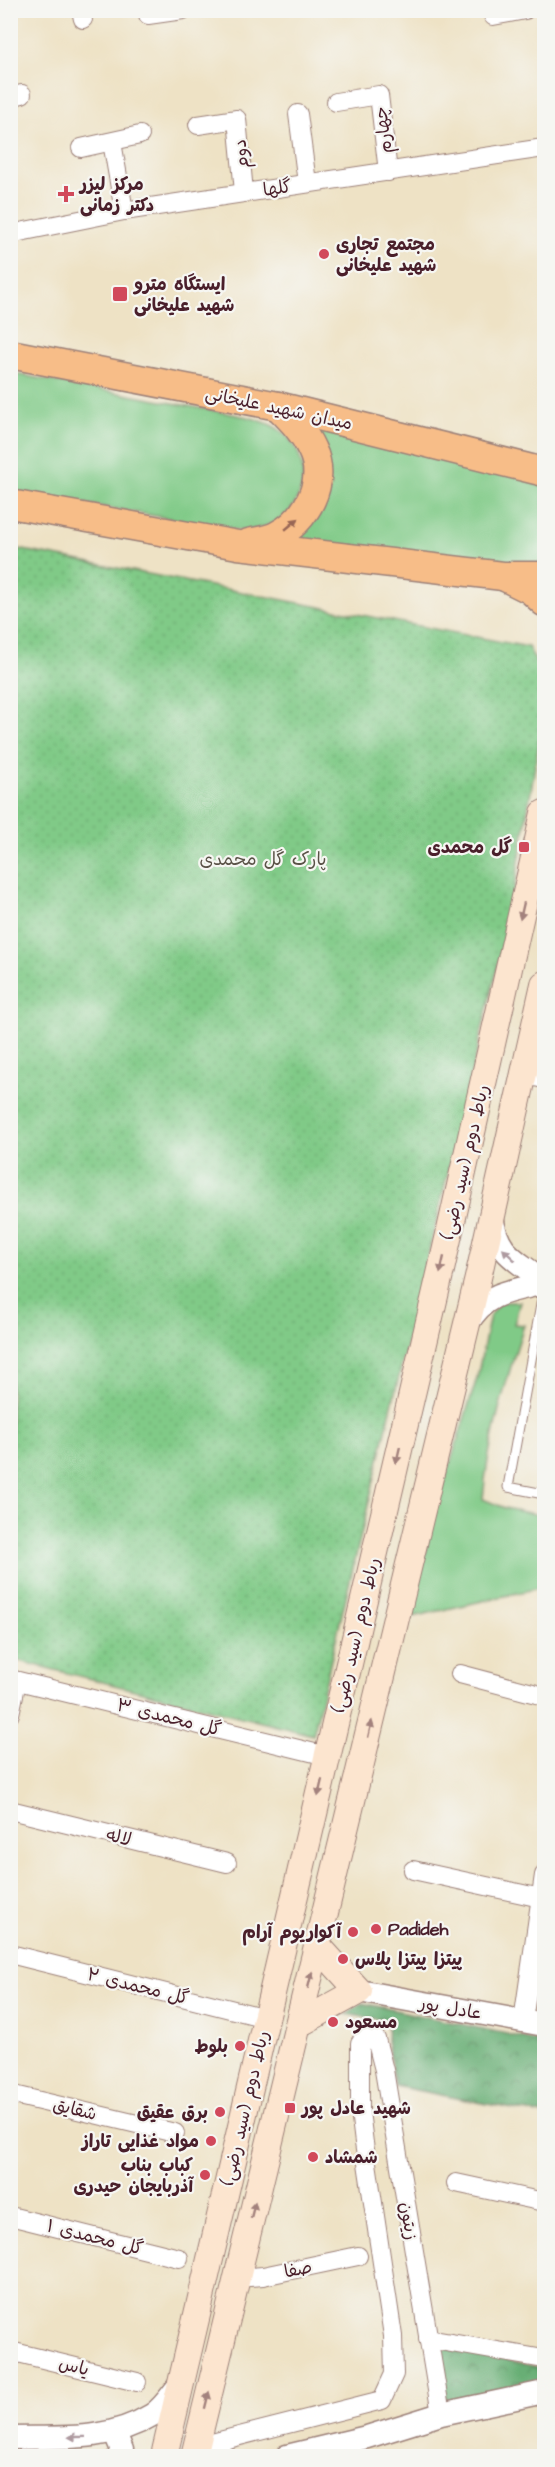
<svg xmlns="http://www.w3.org/2000/svg" width="555" height="2467" font-family="'Architects Daughter','Playpen Sans Arabic',sans-serif">
	<style>
		.grass { fill: #80ca87; stroke: #657459; stroke-width: 1.5 }
		.forest { fill: url(#forest-crowns); stroke: #596650; stroke-width: 1.5 }
		.park { fill: url(#park-dots); stroke: #657459; stroke-width: 1.5 }
		.lines { fill: none; stroke-linecap: round; stroke-linejoin: round }
		.service-casing { stroke: #9c8078; stroke-width: 11 }
		.minor-casing { stroke: #9c8078; stroke-width: 20 }
		.tertiary-casing { stroke: #9c8078; stroke-width: 25 }
		.secondary-casing { stroke: #9c8078; stroke-width: 28 }
		.primary-casing { stroke: #9c8078; stroke-width: 31 }
		.service { stroke: #fff; stroke-width: 9 }
		.minor { stroke: #fff; stroke-width: 18 }
		.tertiary { stroke: #fff; stroke-width: 22 }
		.secondary { stroke: #fce5cf; stroke-width: 26 }
		.primary { stroke: #f7bd88; stroke-width: 28 }
		.oneway { fill: #986655 }
		.oneway2 { fill: #a3827d }
		.oneway3 { fill: #ae9aa0 }
		.poi-dot { fill: #d1495b; stroke: #f6f6f2; stroke-width: 2 }
		.labels { text-anchor: middle; stroke-width: 4.5; stroke-linejoin: round; paint-order: stroke }
		.street-label { font-size: 18px; fill: #4a1f2b; stroke: #f6f6f2 }
		.poi-label { font-size: 18px; font-weight: bold; fill: #4a1f2b; stroke: #f6f6f2; text-anchor: start }
		.park-label { font-size: 18px; fill: #5a5247; stroke: #f6f6f2 }
	</style>
	<defs>
		<pattern id="forest-crowns" width="20" height="18" patternUnits="userSpaceOnUse" patternTransform="scale(1.5)"><rect width="20" height="18" fill="#68ae74"/><path d="M2 6a3 3 0 1 1 6 0M12 15a3 3 0 1 1 6 0" fill="none" stroke="#588d5f"/></pattern>
		<pattern id="park-dots" width="8" height="8" patternUnits="userSpaceOnUse" patternTransform="scale(1.5)"><rect width="8" height="8" fill="#80ca87"/><path d="M2 2h.1M6 6h.1" fill="none" stroke="#70ad75" stroke-width="1.8" stroke-linecap="round"/></pattern>
	</defs>
	<rect width="100%" height="100%" fill="#f6f6f2"/>
	<filter id="ink" filterUnits="userSpaceOnUse"><feTurbulence type="fractalNoise" baseFrequency=".0167" numOctaves="2"/><feDisplacementMap in="SourceGraphic" scale="12" xChannelSelector="R" yChannelSelector="G"/><feConvolveMatrix kernelMatrix="1 2 1 2 8 2 1 2 1" color-interpolation-filters="sRGB"/></filter>
	<filter id="wash" filterUnits="userSpaceOnUse"><feTurbulence type="fractalNoise" baseFrequency=".008" numOctaves="4" result="noise"/><feDisplacementMap in="SourceGraphic" scale="24" xChannelSelector="R" yChannelSelector="G"/><feGaussianBlur stdDeviation="1.35" result="paint"/><feColorMatrix in="noise" values="0 0 0 0 0 0 0 0 0 0 0 0 0 0 0 0 0 1.4 0 .05"/><feComposite in="paint" operator="in"/></filter>
	<g filter="url(#wash)">
		<rect width="100%" height="100%" fill="#eee2c5"/>
		<g class="grass">
			<path d="M10,373L248,417C259,420 273,424 282,432C307,452 309,488 289,512C278,524 257,530 242,531L11,491Z"/>
			<polygon points="307,422 544,479 544,565 533,566 284,540 301,528"/>
			<path d="M500,1302H520L514,1324L524,1325C506,1381 488,1439 483,1499L505,1508L544,1516V1587L412,1617L432,1521L477,1378L490,1315Z"/>
		</g>
		<g class="forest">
			<polygon points="362,2003 544,2042 544,2115 395,2086 387,2041 388,2021 346,2014"/>
			<polygon points="437,2346 544,2368 544,2386 447,2409"/>
		</g>
		<polygon class="park" points="13,548 528,647 543,675 544,713 511,909 313,1735 11,1659 11,549"/>
	</g>
	<g filter="url(#ink)">
		<g class="lines">
			<defs>
				<polyline id="service" points="544,1288 508,1487 544,1494"/>
				<g id="minor">
					<polyline points="81,10 83,19"/>
					<polyline points="148,15 183,10"/>
					<polyline points="493,16 525,10"/>
					<polyline points="10,97 22,94"/>
					<polyline points="336,102 379,95 388,172"/>
					<polyline points="298,114 307,183"/>
					<polyline points="198,125 237,119 244,192"/>
					<polyline points="112,142 124,211"/>
					<polyline points="81,148 140,135"/>
					<polyline points="10,234 124,211 544,148"/>
					<polyline points="525,1075 544,1079"/>
					<polyline points="460,1674 544,1696"/>
					<polyline points="10,1679 327,1756"/>
					<polyline points="10,1714 17,1681"/>
					<polyline points="10,1810 227,1863"/>
					<polyline points="413,1870 541,1898"/>
					<polyline points="10,1954 266,2018"/>
					<polyline points="523,2021 544,1875"/>
					<polyline points="10,2094 175,2133"/>
					<polyline points="456,2183 544,2202"/>
					<polyline points="10,2216 179,2258"/>
					<polyline points="237,2278 263,2276 358,2256"/>
					<polyline points="428,2339 544,2359"/>
					<polyline points="10,2351 137,2382"/>
					<polyline points="196,2447 382,2400 394,2374 393,2336 364,2143 360,2111 360,2043 366,2035 376,2039 384,2070 441,2414"/>
				</g>
				<g id="tertiary">
					<path d="M492,1216C498,1257 516,1258 544,1282"/>
					<path d="M468,1323C488,1290 511,1292 544,1283"/>
					<polyline points="359,1991 544,2025"/>
					<polyline points="115,2433 122,2450 119,2456"/>
					<path d="M10,2438C60,2437 108,2442 152,2415C163,2408 172,2394 180,2384"/>
					<polyline points="287,2456 367,2437 441,2414 544,2392"/>
				</g>
				<g id="secondary">
					<polyline points="299,2024 359,1991 318,1946"/>
					<polyline points="164,2456 441,1270 544,813"/>
					<polyline points="194,2456 478,1278 544,984"/>
				</g>
				<g id="primary">
					<polyline points="10,354 278,406 544,472"/>
					<polyline points="10,504 238,545 503,576 544,576"/>
					<path d="M249,543C258,541 268,540 276,536C306,521 328,482 312,450C304,432 292,420 278,406"/>
					<polyline points="505,577 531,590 544,602"/>
				</g>
			</defs>
			<use href="#service" class="service-casing"/>
			<use href="#minor" class="minor-casing"/>
			<use href="#tertiary" class="tertiary-casing"/>
			<use href="#secondary" class="secondary-casing"/>
			<use href="#primary" class="primary-casing"/>
			<use href="#service" class="service"/>
			<use href="#minor" class="minor"/>
			<use href="#tertiary" class="tertiary"/>
			<use href="#secondary" class="secondary"/>
			<use href="#primary" class="primary"/>
		</g>
		<defs><path id="oneway-solid" d="M-6-.8H1V-3.2L6.5 0L1 3.2V.8H-6Z" transform="scale(1.5)"/></defs>
		<use class="oneway" href="#oneway-solid" transform="translate(292 524) rotate(-40)"/>
		<g class="oneway2">
			<use href="#oneway-solid" transform="translate(522 911) rotate(103)"/>
			<use href="#oneway-solid" transform="translate(442 1265) rotate(103)"/>
			<use href="#oneway-solid" transform="translate(398 1455) rotate(103)"/>
			<use href="#oneway-solid" transform="translate(370 1729) rotate(-77)"/>
			<use href="#oneway-solid" transform="translate(320 1788) rotate(103)"/>
			<use href="#oneway-solid" transform="translate(310 1980) rotate(-76)"/>
			<use href="#oneway-solid" transform="translate(253 2210) rotate(-76)"/>
			<use href="#oneway-solid" transform="translate(207 2400) rotate(-76)"/>
		</g>
		<g class="oneway3">
			<use href="#oneway-solid" transform="translate(509 1255) rotate(-137)"/>
			<use href="#oneway-solid" transform="translate(77 2437) rotate(179)"/>
		</g>
	</g>
	<g class="poi-dot">
		<path d="M63 185h6v6h6v6h-6v6h-6v-6h-6v-6h6z"/>
		<circle cx="324" cy="254" r="6"/>
		<rect x="112" y="286" width="16" height="16" rx="3"/>
		<rect x="518" y="841" width="12" height="12" rx="3"/>
		<circle cx="376" cy="1929" r="6"/>
		<circle cx="353" cy="1932" r="6"/>
		<circle cx="343" cy="1959" r="6"/>
		<circle cx="333" cy="2022" r="6"/>
		<circle cx="240" cy="2046" r="6"/>
		<rect x="284" y="2102" width="12" height="12" rx="3"/>
		<circle cx="220" cy="2112" r="6"/>
		<circle cx="211" cy="2141" r="6"/>
		<circle cx="313" cy="2157" r="6"/>
		<circle cx="205" cy="2175" r="6"/>
	</g>
	<g class="labels">
		<g class="street-label">
			<text transform="translate(383 130) rotate(-97)" y="6">چهارم</text>
			<text transform="translate(241 154) rotate(-96)" y="6">دوم</text>
			<text transform="translate(277 188) rotate(-8)" y="6">گلها</text>
			<text transform="translate(279 408) rotate(12)" y="6">میدان شهید علیخانی</text>
			<text transform="translate(465 1162) rotate(-77)" y="6">رباط دوم (سید رضی)</text>
			<text transform="translate(356 1635) rotate(-77)" y="6">رباط دوم (سید رضی)</text>
			<text transform="translate(169 1717) rotate(14)" y="6">گل محمدی ۳</text>
			<text transform="translate(119 1837) rotate(14)" y="6">لاله</text>
			<text transform="translate(138 1986) rotate(14)" y="6">گل محمدی ۲</text>
			<text transform="translate(451 2008) rotate(10)" y="6">عادل پور</text>
			<text transform="translate(245 2108) rotate(-77)" y="6">رباط دوم (سید رضی)</text>
			<text transform="translate(75 2109) rotate(14)" y="6">شقایق</text>
			<text transform="translate(409 2221) rotate(81)" y="6">زیتون</text>
			<text transform="translate(95 2237) rotate(14)" y="6">گل محمدی ۱</text>
			<text transform="translate(298 2269) rotate(-12)" y="6">صفا</text>
			<text transform="translate(74 2366) rotate(14)" y="6">یاس</text>
		</g>
		<g class="poi-label">
			<text x="80" y="190">مرکز لیزر<tspan x="80" dy="21">دکتر زمانی</tspan></text>
			<text x="336" y="250">مجتمع تجاری<tspan x="336" dy="21">شهید علیخانی</tspan></text>
			<text x="134" y="290">ایستگاه مترو<tspan x="134" dy="21">شهید علیخانی</tspan></text>
			<text x="512" y="853" text-anchor="end">گل محمدی</text>
			<text x="388" y="1935">Padideh</text>
			<text x="341" y="1938" text-anchor="end">آکواریوم آرام</text>
			<text x="355" y="1965">پیتزا پیتزا پلاس</text>
			<text x="345" y="2028">مسعود</text>
			<text x="228" y="2052" text-anchor="end">بلوط</text>
			<text x="302" y="2114">شهید عادل پور</text>
			<text x="208" y="2118" text-anchor="end">برق عقیق</text>
			<text x="199" y="2147" text-anchor="end">مواد غذایی تاراز</text>
			<text x="325" y="2163">شمشاد</text>
			<text x="193" y="2171" text-anchor="end">کباب بناب<tspan x="193" dy="21">آذربایجان حیدری</tspan></text>
		</g>
		<g class="park-label">
			<text x="263" y="865">پارک گل محمدی</text>
		</g>
	</g>
	<rect width="555" height="2467" fill="none" stroke="#f6f6f2" stroke-width="36"/>
</svg>
